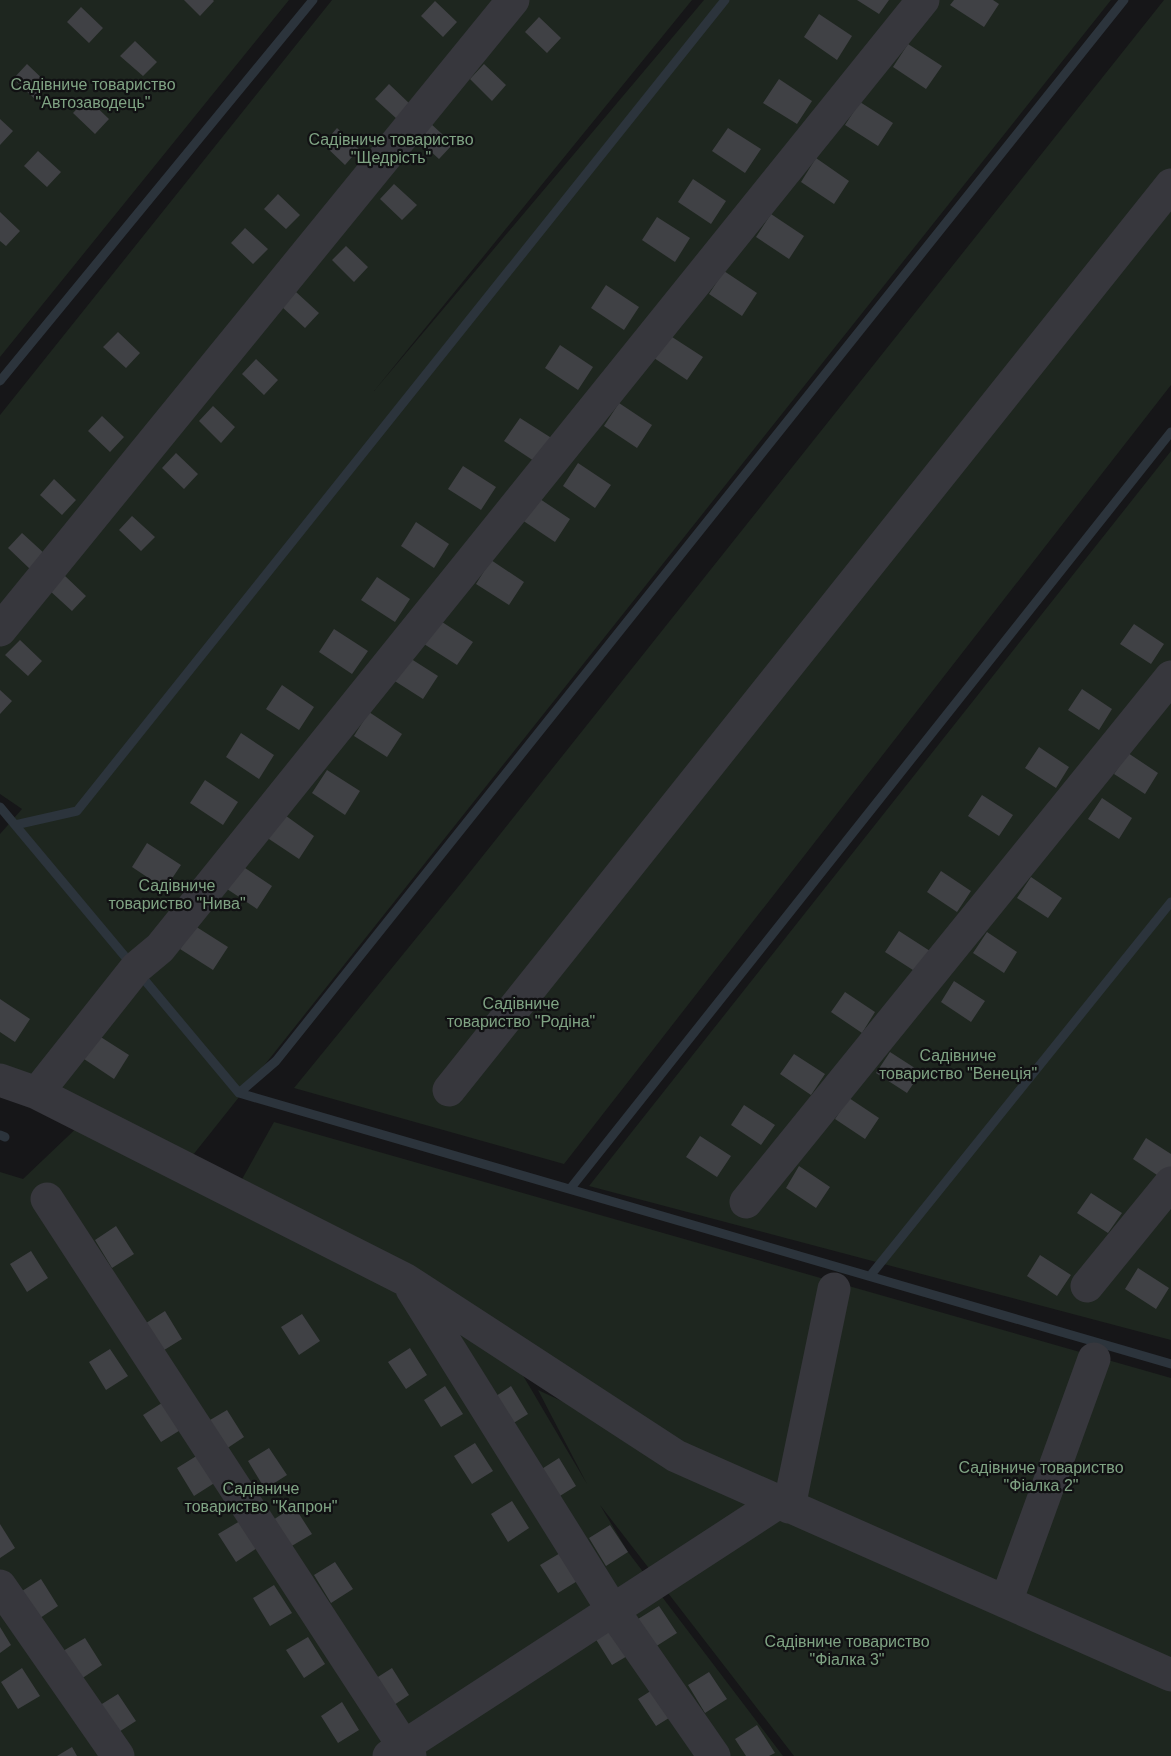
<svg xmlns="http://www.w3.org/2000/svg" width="1171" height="1756" font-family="Helvetica,sans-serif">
<rect width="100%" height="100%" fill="#161618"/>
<path fill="#1e261f" d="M0,0h289l-289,357z
M332,0h360l-318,391 330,-391h407l-922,1160 -189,-86v-240l22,-25 -22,-15v-379z
M1164,0h7v385l-607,779 -270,-76 168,-206z
M1171,451v889l-582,-154z
M86,1119l320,161 112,87 69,117 -49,-94 633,295v71h-377l-194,-251 28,47 155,204h-783v-584l23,7z
M274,1122l897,256v298l-544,-252 -386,-243z"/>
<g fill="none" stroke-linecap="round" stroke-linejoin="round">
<path stroke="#2c343c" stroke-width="9" d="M0,381l313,-381
M0,807l239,286 932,271
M15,825l62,-14 648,-811
M239,1093l37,-32 848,-1061
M0,1135l5,2
M570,1189l601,-757
M870,1276l301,-374"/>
</g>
<path fill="#404145" d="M184,0h29l1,1 -14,15z
M857,0h32l-10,14z
M954,0h39l6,4 -15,23 -34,-22z
M435,1l22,21 -14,15 -22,-21z
M81,7l22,21 -14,15 -22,-21z
M819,14l33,22 -15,24 -33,-23z
M539,17l22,21 -14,15 -22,-21z
M135,41l22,21 -14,14 -23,-20z
M908,44l34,22 -16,23 -33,-22z
M27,64l22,21 -14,14 -22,-20z
M484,64l22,21 -14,16 -22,-22z
M779,79l33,22 -15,23 -34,-21z
M389,84l22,21 -14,14 -22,-20z
M87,98l22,21 -14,15 -22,-21z
M860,102l33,21 -15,23 -33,-21z
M0,119l13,12 -13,14z
M430,123l23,21 -14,15 -23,-21z
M337,128l22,21 -14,16 -22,-21z
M728,128l33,21 -16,24 -33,-22z
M38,151l23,21 -14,15 -23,-21z
M816,158l33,23 -15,23 -33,-22z
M693,179l33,22 -15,23 -33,-22z
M394,184l23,21 -15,15 -22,-21z
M278,194l22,21 -14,14 -22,-20z
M0,212l20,19 -14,15 -6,-5z
M771,214l33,22 -15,23 -33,-22z
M657,217l33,21 -15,24 -33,-22z
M245,228l23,21 -15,15 -22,-21z
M346,246l22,21 -14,15 -22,-22z
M724,271l33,22 -15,23 -33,-22z
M606,285l33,22 -15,23 -33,-22z
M296,292l23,21 -14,15 -23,-21z
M118,332l22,21 -14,15 -23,-21z
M669,335l34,22 -16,23 -33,-22z
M560,345l33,22 -15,23 -33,-22z
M256,359l22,21 -14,15 -22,-21z
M619,403l33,22 -15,23 -33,-22z
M213,406l22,21 -14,16 -22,-22z
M102,416l22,21 -14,15 -22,-21z
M520,418l33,21 -16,24 -33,-22z
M176,453l22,21 -14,15 -22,-21z
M578,463l33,22 -16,23 -32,-22z
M463,466l33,21 -15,23 -33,-21z
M54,479l22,21 -14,15 -22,-20z
M537,497l33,22 -15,23 -33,-22z
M132,516l23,21 -14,14 -22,-21z
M416,522l33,22 -15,24 -33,-22z
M22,533l23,21 -15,15 -22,-21z
M491,560l33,22 -15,23 -33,-21z
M64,575l22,21 -14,15 -23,-21z
M377,577l33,22 -15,23 -34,-22z
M439,620l34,22 -16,23 -33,-21z
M1134,624l30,20 -13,20 -31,-20z
M334,629l34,22 -16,23 -33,-22z
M20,640l22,21 -14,15 -23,-21z
M405,655l33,21 -15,23 -33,-21z
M282,685l32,22 -15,23 -33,-21z
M1082,689l30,20 -13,21 -31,-20z
M0,690l12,11 -12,13z
M369,712l33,22 -15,23 -33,-21z
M241,733l33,22 -15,24 -33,-22z
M1039,747l30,20 -13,21 -31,-20z
M1128,753l30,20 -13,21 -31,-20z
M327,770l33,21 -15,24 -33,-22z
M205,780l33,22 -15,23 -33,-22z
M982,795l31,20 -14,21 -31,-20z
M1102,798l30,20 -13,21 -31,-20z
M282,813l32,23 -15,23 -33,-22z
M147,843l34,22 -16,24 -33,-22z
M239,864l33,22 -15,23 -33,-22z
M941,871l30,20 -14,21 -30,-20z
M1031,877l31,21 -14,20 -31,-20z
M195,926l33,21 -15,23 -33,-21z
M899,931l31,20 -14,21 -31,-20z
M987,932l30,20 -13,21 -31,-20z
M954,981l31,20 -14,21 -30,-20z
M845,992l30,20 -13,21 -31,-21z
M0,999l30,20 -15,23 -15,-10z
M96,1034l33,21 -15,24 -33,-22z
M890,1052l31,20 -14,21 -31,-20z
M794,1054l31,20 -14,21 -31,-21z
M849,1098l30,20 -14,21 -30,-20z
M744,1105l31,20 -14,20 -30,-20z
M700,1136l31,20 -14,21 -31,-20z
M1146,1138l25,16v13l-8,12 -30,-20z
M799,1166l31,21 -14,21 -30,-20z
M1091,1193l31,20 -14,20 -31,-20z
M116,1226l18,28 -22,14 -17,-28z
M31,1251l17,27 -21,14 -17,-28z
M1040,1255l31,20 -14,21 -30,-20z
M1138,1268l31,20 -13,21 -31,-20z
M165,1311l17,28 -21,13 -18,-27z
M302,1314l18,27 -21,14 -18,-28z
M410,1348l17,27 -21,14 -18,-27z
M110,1349l18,27 -22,14 -17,-28z
M445,1386l18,28 -22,13 -17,-27z
M511,1386l17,28 -21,13 -17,-27z
M165,1401l17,28 -21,13 -18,-27z
M227,1410l17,27 -21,14 -18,-28z
M475,1443l18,28 -21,13 -18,-28z
M269,1448l18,27 -22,14 -17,-28z
M198,1455l18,27 -22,14 -17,-28z
M559,1458l17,28 -21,13 -18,-27z
M512,1501l17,27 -21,14 -17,-28z
M294,1506l18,28 -22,13 -17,-27z
M240,1521l17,27 -21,14 -18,-28z
M0,1524l15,24 -15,10z
M610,1525l18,27 -22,14 -17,-28z
M562,1552l17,28 -21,13 -18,-28z
M335,1562l18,27 -22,14 -17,-28z
M41,1579l17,27 -21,14 -18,-27z
M274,1585l18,28 -22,13 -17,-28z
M659,1606l18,27 -22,14 -17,-28z
M616,1624l18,28 -22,13 -17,-27z
M0,1627l11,18 -11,8z
M308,1637l17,27 -21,14 -18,-28z
M85,1638l17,27 -21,14 -18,-28z
M22,1668l18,28 -22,13 -17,-27z
M392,1668l17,27 -21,14 -18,-27z
M709,1672l18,27 -22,14 -17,-28z
M660,1685l17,28 -21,13 -18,-27z
M118,1694l18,27 -22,14 -17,-28z
M342,1702l17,28 -21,13 -17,-27z
M757,1725l18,28 -6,3h-23l-11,-17z
M72,1747l5,9h-20z"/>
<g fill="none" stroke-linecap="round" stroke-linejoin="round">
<path stroke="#37373d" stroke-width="33" d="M0,630l513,-630
M0,1080l37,13 369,187 270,176 495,219
M449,1090l722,-905
M37,1093l99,-125 24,-20 763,-948
M47,1199l363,557
M746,1202l425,-525
M1087,1286l84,-103
M412,1289l200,320 102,147
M789,1507l45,-218
M0,1586l118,170
M1006,1602l88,-243
M389,1756l390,-254"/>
</g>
<g text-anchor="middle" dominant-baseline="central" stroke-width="4.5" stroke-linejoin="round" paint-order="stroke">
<g font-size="16" fill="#7fa383" stroke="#111113">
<text x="93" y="84">Садівниче товариство<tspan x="93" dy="18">"Автозаводець"</tspan></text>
<text x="391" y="139">Садівниче товариство<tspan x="391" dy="18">"Щедрість"</tspan></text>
<text x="177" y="885">Садівниче<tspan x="177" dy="18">товариство "Нива"</tspan></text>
<text x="521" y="1003">Садівниче<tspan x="521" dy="18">товариство "Родіна"</tspan></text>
<text x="958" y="1055">Садівниче<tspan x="958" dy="18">товариство "Венеція"</tspan></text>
<text x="1041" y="1467">Садівниче товариство<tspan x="1041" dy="18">"Фіалка 2"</tspan></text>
<text x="261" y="1488">Садівниче<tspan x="261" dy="18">товариство "Капрон"</tspan></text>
<text x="847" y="1641">Садівниче товариство<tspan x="847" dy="18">"Фіалка 3"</tspan></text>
</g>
</g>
</svg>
